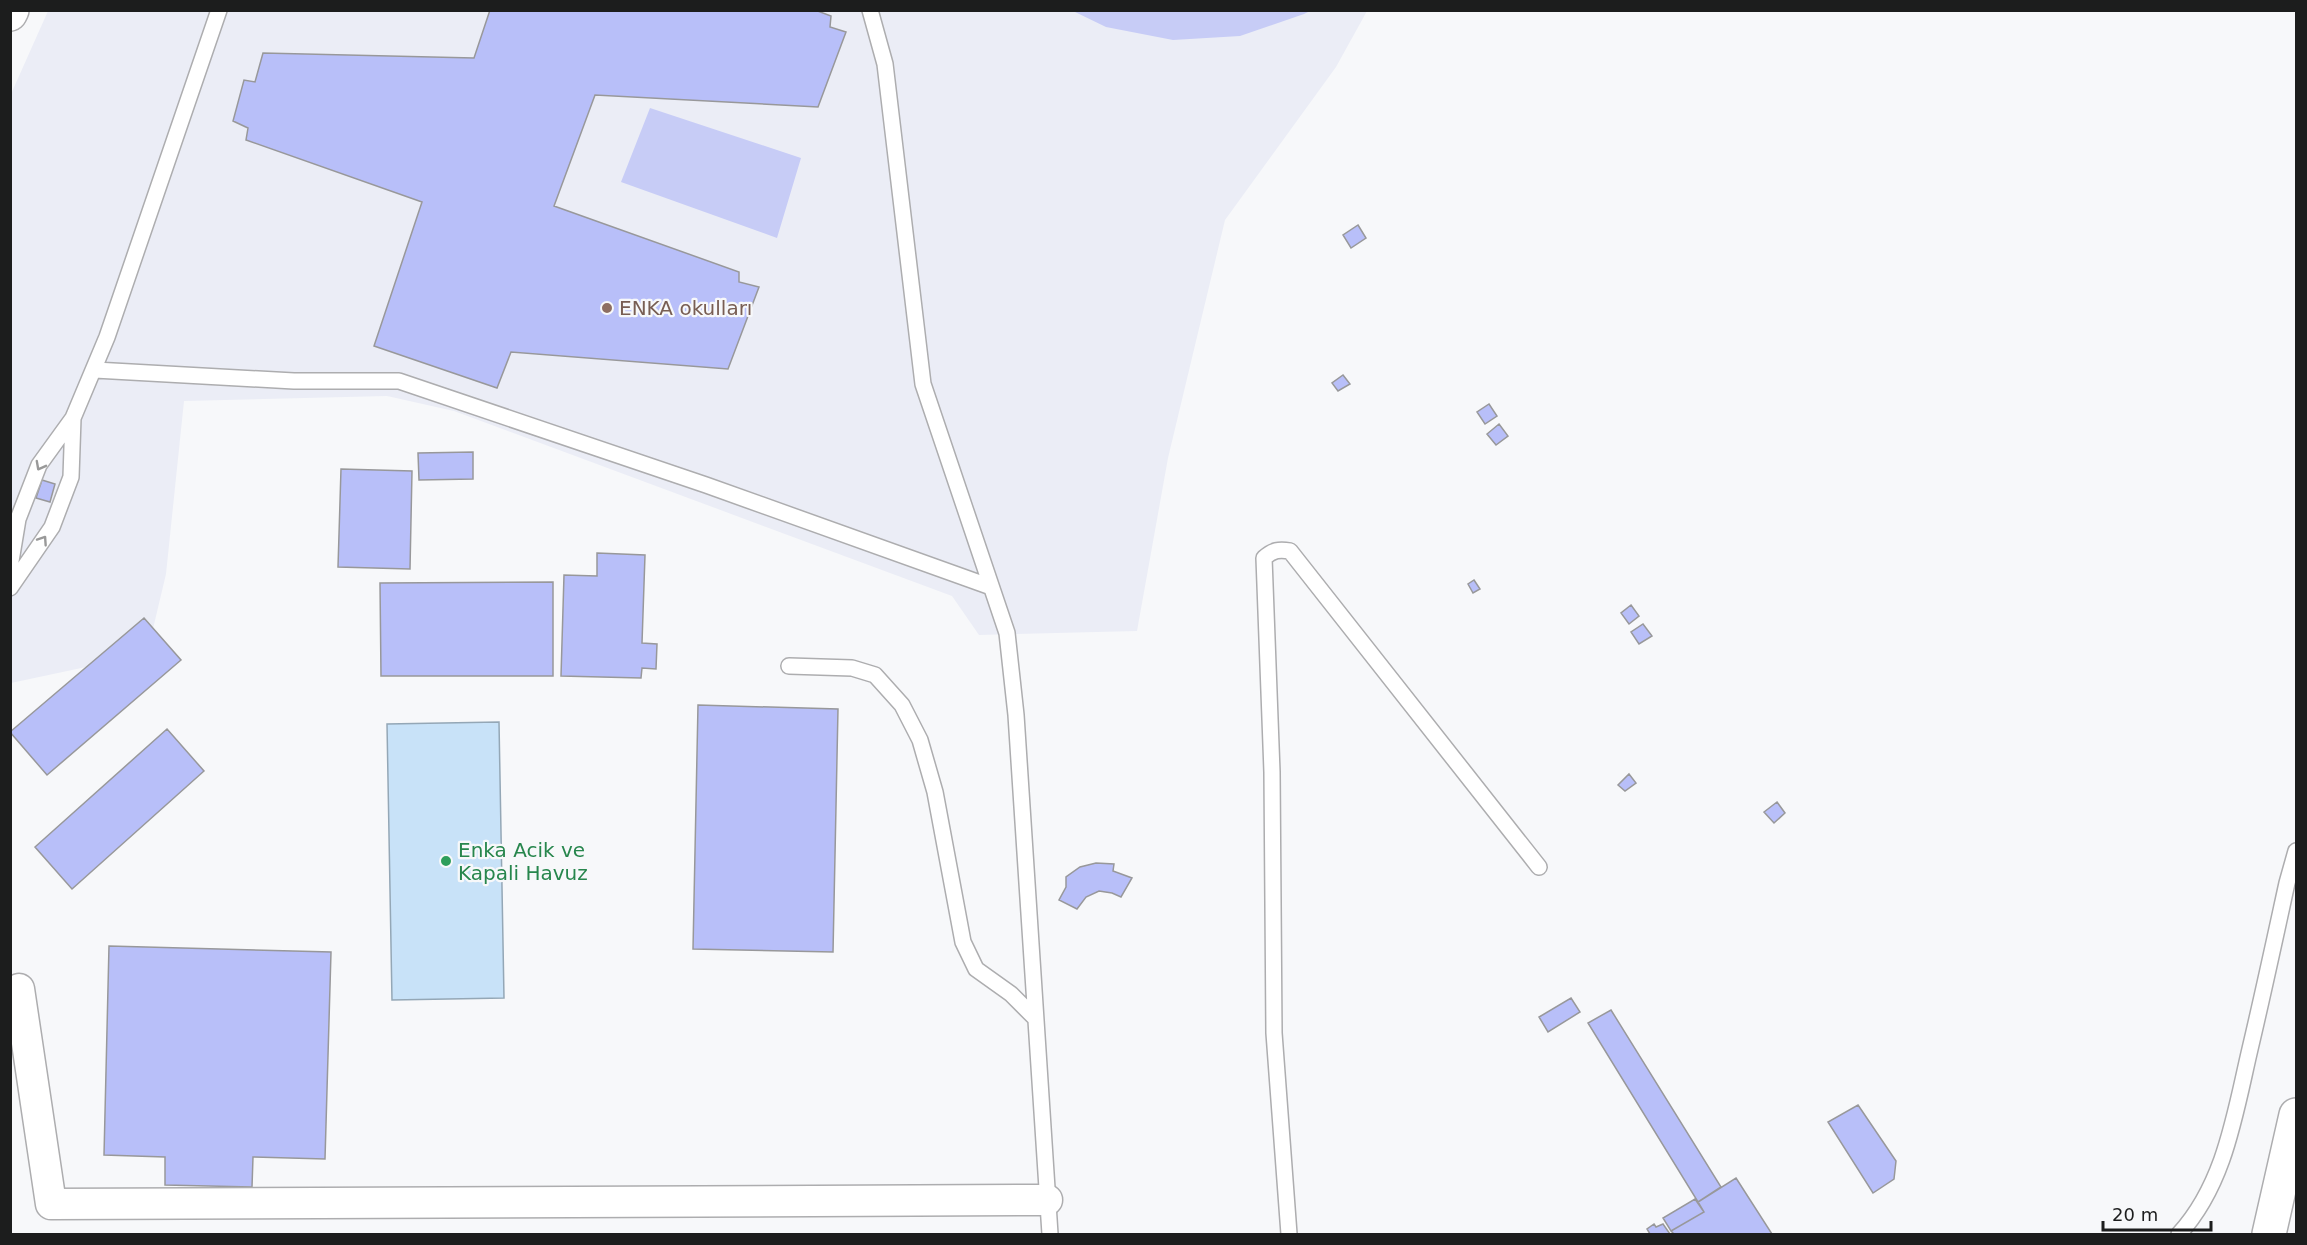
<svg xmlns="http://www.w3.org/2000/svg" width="2307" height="1245" font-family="'DejaVu Sans',sans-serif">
<rect width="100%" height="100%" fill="#f7f8fa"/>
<path fill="#ebedf6" d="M48,11h1319l-31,56 -111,153 -57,238 -31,173 -158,4 -27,-39 -498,-185 -67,-15 -203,5 -18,173 -19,80 -136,29v-589z"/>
<path fill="#c7ccf6" d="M1073,11h237l-6,3 -64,22 -67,4 -67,-13z
M650,108l151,50 -24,80 -156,-56z"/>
<path fill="#c8e2f8" stroke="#94a7b6" stroke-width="1.5" d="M499,722l5,276 -112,2 -5,-276z"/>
<path fill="#b8bff9" stroke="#98989a" stroke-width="1.5" d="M490,10h325l16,6 -1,11 16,5 -28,75 -223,-12 -41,111 185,66v10l20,5 -31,82 -217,-17 -14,36 -123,-42 48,-144 -176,-62 2,-12 -15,-7 11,-41 11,2 8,-29 211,5z
M1358,225l8,13 -15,10 -8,-13z
M1343,375l7,9 -12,7 -6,-8z
M1489,404l8,12 -12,8 -8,-12z
M1499,424l9,12 -12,9 -9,-11z
M473,452v27l-54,1 -1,-27z
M341,469l71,2 -2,98 -72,-2z
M42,480l13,4 -5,18 -14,-4z
M597,553l48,2 -3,88 15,1 -1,25 -14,-1 -1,10 -80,-2 3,-101 33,1z
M1474,580l6,9 -7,4 -5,-9z
M553,582v94h-172l-1,-93z
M1631,605l8,11 -10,8 -8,-11z
M144,618l37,42 -134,115 -37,-43z
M1643,624l9,12 -13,8 -8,-12z
M698,705l140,4 -5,243 -140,-3z
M167,729l37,42 -132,118 -37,-42z
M1629,774l7,9 -11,8 -7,-6z
M1777,802l8,11 -11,10 -10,-11z
M1096,863l18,1 -1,7 19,7 -11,19 -9,-4 -13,-2 -13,6 -9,12 -18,-9 7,-13v-10l14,-10z
M109,946l222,6 -6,207 -72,-2 -1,30 -87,-2v-28l-61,-2z
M1571,998l9,14 -32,20 -9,-15z
M1611,1010l110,177 -23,15 -110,-179z
M1858,1105l38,56 -2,18 -21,14 -45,-71z
M1736,1178l36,56h-98l-3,-3 33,-19 -6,-10z
M1695,1199l9,13 -33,19 -8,-13z
M1654,1224l2,3 7,-3 7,10h-20l-3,-5z"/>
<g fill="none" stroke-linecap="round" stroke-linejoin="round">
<defs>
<path id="lane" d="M870,10l15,54 38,320 84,249 9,82 34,519
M95,370l199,11h105l307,104 285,102
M10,567l8,-48 21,-54 34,-47 34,-81 112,-327
M10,588l42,-61 19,-50 2,-59
M789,666l63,2 23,7 27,30 18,35 15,52 28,150 13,27 35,25 24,24
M1289,1234l-15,-201 -2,-261 -8,-214c9,-8 15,-9 26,-7l249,316
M2179,1234c46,-50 56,-121 71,-185 13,-55 25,-111 37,-166l9,-32"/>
<path id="street" d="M19,989l32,215 996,-4"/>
<path id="secondary" d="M2269,1234l27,-119"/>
<path id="primary" d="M10,14l2,-4"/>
</defs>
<use href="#lane" stroke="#adadaf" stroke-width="18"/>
<use href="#street" stroke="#adadaf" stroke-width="33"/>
<use href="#secondary" stroke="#adadaf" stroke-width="36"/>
<use href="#primary" stroke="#adadaf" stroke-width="36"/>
<use href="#lane" stroke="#fff" stroke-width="15"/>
<use href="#street" stroke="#fff" stroke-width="30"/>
<use href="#secondary" stroke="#fff" stroke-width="33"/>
<use href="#primary" stroke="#fff" stroke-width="33"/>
</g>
<defs><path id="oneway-chevron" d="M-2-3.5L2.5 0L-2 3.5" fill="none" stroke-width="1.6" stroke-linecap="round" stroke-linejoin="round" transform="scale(1.5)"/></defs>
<g stroke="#999">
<use href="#oneway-chevron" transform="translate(40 466) rotate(118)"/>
<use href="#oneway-chevron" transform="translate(43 540) rotate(-56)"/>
</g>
<circle fill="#8d6e63" stroke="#f7f8fa" stroke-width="2" cx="607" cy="308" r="6"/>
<circle fill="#2e9e5b" stroke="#f7f8fa" stroke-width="2" cx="446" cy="861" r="6"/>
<g text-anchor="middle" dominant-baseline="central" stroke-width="4.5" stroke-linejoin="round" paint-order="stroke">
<g font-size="20" fill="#785e54" stroke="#f7f8fa" text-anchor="start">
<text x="619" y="308">ENKA okulları</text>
</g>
<g font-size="20" fill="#27864d" stroke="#f7f8fa" text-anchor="start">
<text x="458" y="850">Enka Acik ve<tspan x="458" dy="23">Kapali Havuz</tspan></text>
</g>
</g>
<rect width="2307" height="1245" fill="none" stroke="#1c1d1d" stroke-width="24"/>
<path d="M2103 1221v9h108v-9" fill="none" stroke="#1c1d1d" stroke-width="3"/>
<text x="2112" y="1221" font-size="18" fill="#1c1d1d" stroke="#f7f8fa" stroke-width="4.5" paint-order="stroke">20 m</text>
</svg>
